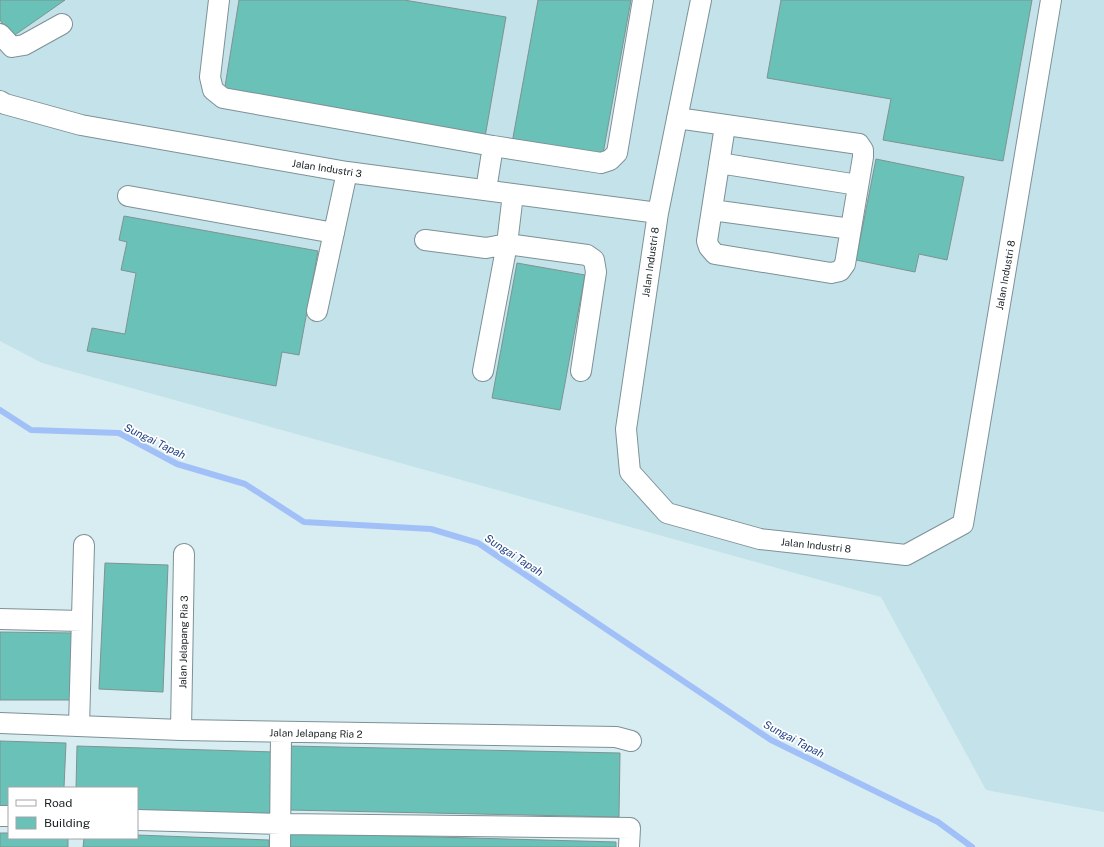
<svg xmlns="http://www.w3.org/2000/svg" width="1104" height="847" font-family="'Public Sans',sans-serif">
<rect width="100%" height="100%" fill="#d7edf2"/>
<path fill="#c3e2e9" d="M0,0h1104v812l-118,-22 -105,-193 -839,-234 -42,-22z"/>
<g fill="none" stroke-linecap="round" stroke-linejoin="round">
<path stroke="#a2c0f8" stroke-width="6" d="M0,410l31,20 88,3 58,31 68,20 59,38 127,7 47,14 293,197 167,82 34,25"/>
</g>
<path fill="#69c1b8" stroke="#7e9491" d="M0,0h65l-53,37 -12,-17z
M239,0h165l102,17 -21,120 -261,-44z
M538,0h93l-29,159 -90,-16z
M781,0h251l-29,161 -120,-21 8,-41 -124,-21z
M876,159l88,18 -17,83 -28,-6 -4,18 -59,-12z
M124,216l194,35 -19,104 -17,-3 -6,34 -189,-35 5,-23 33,6 11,-61 -15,-3 6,-28 -8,-2z
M517,263l68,12 -25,135 -68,-12z
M105,563l63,2 -5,127 -64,-3z
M0,632l75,1v67h-75z
M0,741l66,2 -2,45h-55v21h-9z
M77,746l198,6 -2,66 -136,-4v-26h-61z
M290,746l330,7 -1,64 -331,-7z
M0,833h9v5h59v9h-68z
M289,833l327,9v5h-327z
M137,835l132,5v7h-186l1,-9h53z"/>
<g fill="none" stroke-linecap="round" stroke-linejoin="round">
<defs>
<path id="minor" d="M219,0l-9,77 3,13 10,8 270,48
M701,0l-43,213 -32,216 4,43 37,41 93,26 146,16 57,-31 88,-524
M0,34l12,13 12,-2 38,-21
M0,101l5,3 76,21 266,47 311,41
M677,118l182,26 4,6v7l-18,107 -5,7 -9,2 -116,-19 -6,-7 -2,-6 18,-115
M719,163l139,22
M486,190l7,-44 108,17 9,-3 7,-7 26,-153
M128,196l206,37
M712,210l139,19
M425,240l61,8 21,-4 80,11 7,5 2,12 -15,99
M317,311l30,-139
M483,371l24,-127 6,-50
M0,619l82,2
M0,723l181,7 435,7 15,4
M79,726l5,-181
M181,730l3,-176
M0,816h9
M137,820l144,4 349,4 -1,19
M280,847l1,-115"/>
</defs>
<use href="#minor" stroke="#7d9196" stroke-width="22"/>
<use href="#minor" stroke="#fff" stroke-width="20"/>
</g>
<g text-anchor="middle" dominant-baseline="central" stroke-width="3.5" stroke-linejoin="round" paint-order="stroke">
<g font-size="10" fill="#192123" stroke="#fff">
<text transform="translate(327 168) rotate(9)">Jalan Industri 3</text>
<text transform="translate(650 262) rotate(-82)">Jalan Industri 8</text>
<text transform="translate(1005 275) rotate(-80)">Jalan Industri 8</text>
<text transform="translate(816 545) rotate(6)">Jalan Industri 8</text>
<text transform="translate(183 642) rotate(-89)">Jalan Jelapang Ria 3</text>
<text transform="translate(316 733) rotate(1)">Jalan Jelapang Ria 2</text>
</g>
<g font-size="11" font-style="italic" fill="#244385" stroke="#fff">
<text transform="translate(155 441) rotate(26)">Sungai Tapah</text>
<text transform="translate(514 555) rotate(33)">Sungai Tapah</text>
<text transform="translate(794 739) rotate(28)">Sungai Tapah</text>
</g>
</g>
<rect x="8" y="787" width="130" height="52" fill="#ffffff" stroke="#a3a6a7"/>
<rect x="16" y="800" width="20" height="6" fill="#ffffff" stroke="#a3a6a7"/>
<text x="44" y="807" font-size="12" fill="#192123">Road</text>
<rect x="16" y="817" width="20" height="12" fill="#69c1b8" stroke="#a3a6a7"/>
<text x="44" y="827" font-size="12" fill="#192123">Building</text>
</svg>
